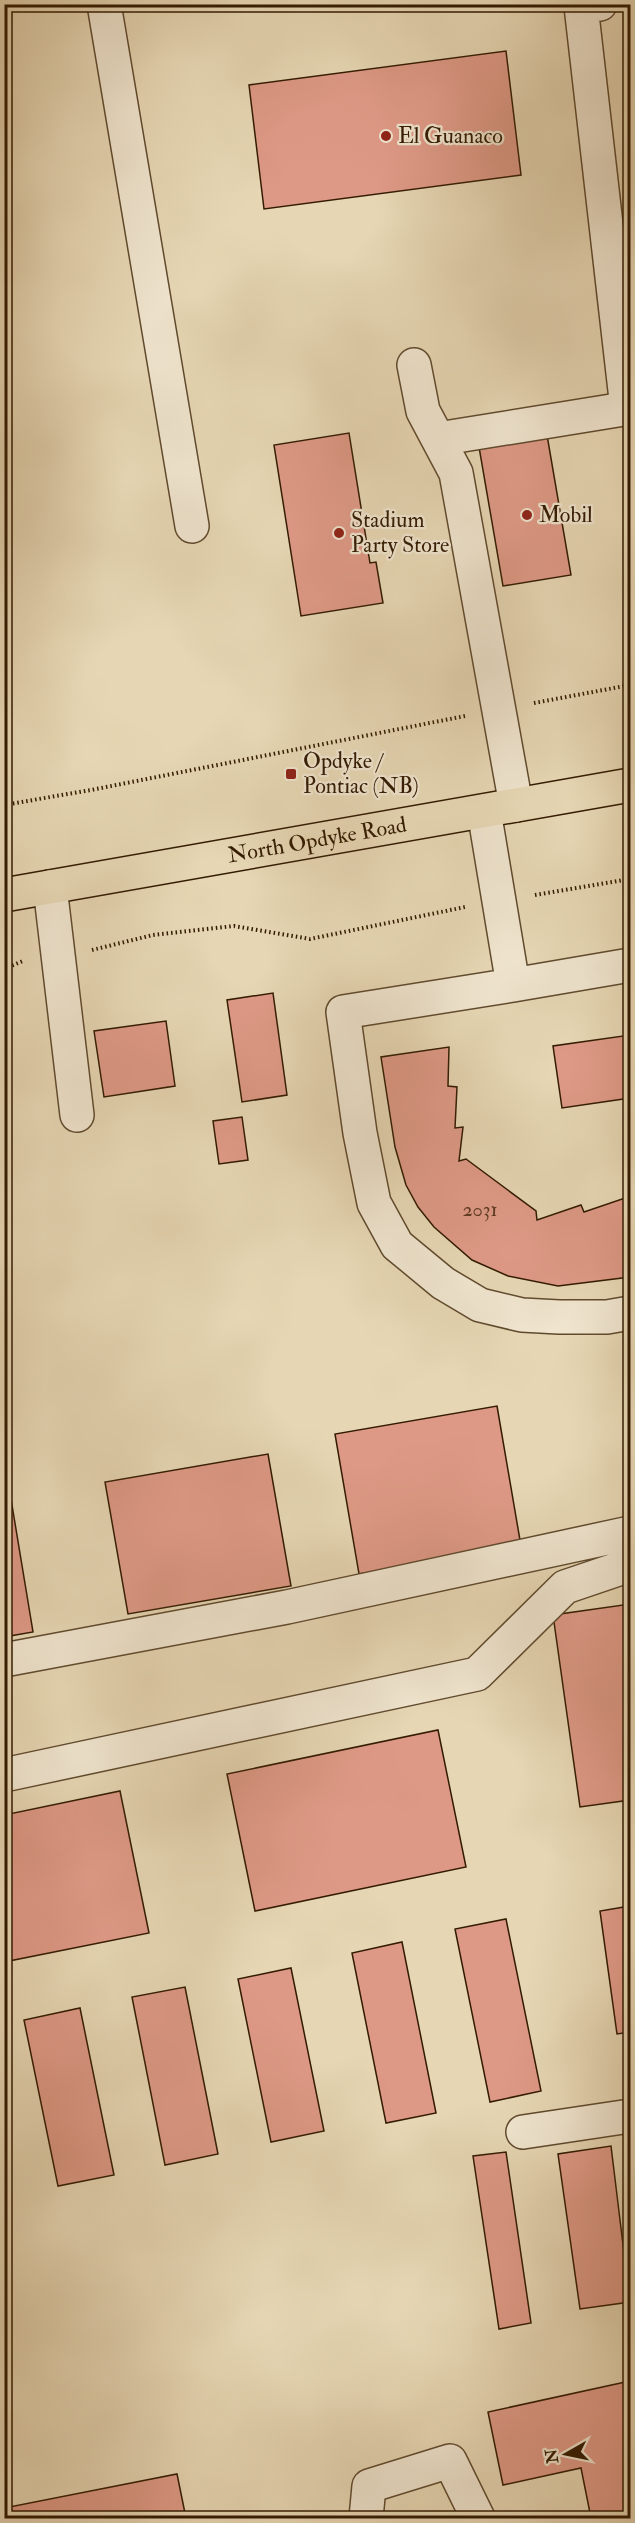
<svg xmlns="http://www.w3.org/2000/svg" width="635" height="2523" font-family="'IM FELL Double Pica',serif">
<rect width="100%" height="100%" fill="#e6d6b3"/>
<filter id="stains"><feTurbulence type="fractalNoise" baseFrequency=".00333" numOctaves="4"/><feColorMatrix values="0 0 0 0 .2 0 0 0 0 .09 0 0 0 0 .02 0 0 0 .5 -.17"/></filter>
<radialGradient id="worn" r=".72"><stop offset=".6" stop-color="#630" stop-opacity="0"/><stop offset="1" stop-color="#630" stop-opacity=".3"/></radialGradient>
<path fill="#de9986" stroke="#331b02" stroke-width="1.5" d="M506,51l15,124 -257,34 -15,-124z
M349,433l21,130 6,-1 7,41 -82,13 -27,-171z
M547,435l24,140 -68,11 -24,-139z
M273,993l14,102 -45,7 -15,-102z
M166,1021l9,65 -71,11 -10,-66z
M630,1035v63l-68,10 -9,-62z
M449,1047l-1,39 9,1 -2,41 8,-1 -4,34 7,-2 70,52 1,9 44,-15 3,7 41,-14v8l5,-2v73l-72,9 -50,-10 -36,-16 -38,-33 -16,-20 -12,-22 -11,-38 -14,-90z
M242,1117l6,43 -29,4 -6,-43z
M497,1406l24,140 -162,28 -24,-140z
M268,1454l23,132 -163,28 -23,-132z
M10,1493l23,139 -29,5v-143z
M630,1604v196l-50,7 -27,-192z
M438,1730l28,137 -211,44 -28,-137z
M120,1791l29,142 -145,29v-147z
M630,1906v126l-13,2 -17,-123z
M506,1919l35,172 -51,11 -35,-173z
M402,1942l34,171 -50,10 -34,-170z
M291,1968l33,163 -53,11 -33,-163z
M185,1987l33,167 -53,11 -33,-168z
M80,2008l34,167 -56,11 -34,-166z
M611,2146l19,156 -50,7 -22,-155z
M506,2152l25,171 -32,6 -26,-173z
M4,2175l5,24 -5,1z
M630,2381v137h-39l-10,-50 -78,17 -15,-73z
M177,2474l9,44h-182v-10z"/>
<g fill="none" stroke-linecap="round" stroke-linejoin="round">
<defs>
<path id="minor" d="M104,4l88,522
M600,4l-19,2 46,402
M414,365l9,46 33,62 60,332
M438,439l192,-31
M484,811l29,174 117,-20
M50,887l27,228
M513,985l-170,27 17,121 14,70 23,42 46,38 37,22 42,10 37,2h48l23,-4
M4,1660l283,-53 343,-74
M4,1775l473,-101 88,-87 65,-22
M523,2132l107,-16
M366,2518l3,-32 81,-25 28,57"/>
<g id="major">
<path id="s1" d="M4,895l626,-110"/>
</g>
</defs>
<use href="#minor" stroke="#604a2e" stroke-width="36"/>
<use href="#major" stroke="#331b02" stroke-width="36"/>
<path stroke="#331b02" stroke-width="4" stroke-dasharray="1.5 3" stroke-linecap="butt" d="M534,703l96,-18
M4,805l87,-15 374,-74
M535,895l95,-16
M92,950l61,-15 81,-9 76,13 155,-32
M4,969l19,-8"/>
<use href="#minor" stroke="#efe4ce" stroke-width="33"/>
<use href="#major" stroke="#e6d6b3" stroke-width="33"/>
</g>
<g fill="#8f2418" stroke="#efe4ce" stroke-width="2">
<circle cx="386" cy="136" r="6"/>
<circle cx="527" cy="515" r="6"/>
<circle cx="339" cy="533" r="6"/>
<rect x="285" y="768" width="12" height="12" rx="3"/>
</g>
<g text-anchor="middle" dominant-baseline="central" stroke-width="4.5" stroke-linejoin="round" paint-order="stroke">
<g font-size="20" fill="#5e3a23">
<text x="480" y="1209">2031</text>
</g>
<g font-size="22" fill="#331b02" stroke="#efe4ce" text-anchor="start">
<text x="398" y="136">El Guanaco</text>
<text x="539" y="515">Mobil</text>
<text x="351" y="520">Stadium<tspan x="351" dy="25">Party Store</tspan></text>
<text x="303" y="761">Opdyke /<tspan x="303" dy="25">Pontiac (NB)</tspan></text>
</g>
<g font-size="22" fill="#331b02" stroke="#efe4ce">
<text stroke="none"><textPath href="#s1" startOffset="318">North Opdyke Road</textPath></text>
</g>
</g>
<rect width="635" height="2523" fill="none" stroke="#e6d6b3" stroke-width="24"/>
<rect x="6" y="6" width="623" height="2511" fill="none" stroke="#331b02" stroke-width="3"/>
<rect x="12" y="12" width="611" height="2499" fill="none" stroke="#331b02" stroke-width="1.5"/>
<g transform="translate(566 2454) rotate(261)" stroke="#efe4ce" stroke-width="4.5" paint-order="stroke">
<path d="M0-4.5L10 22L0 15L-10 22Z" fill="#331b02"/>
<text y="-9" font-size="16" font-weight="bold" text-anchor="middle" fill="#331b02">N</text>
</g>
<rect width="100%" height="100%" filter="url(#stains)"/>
<rect width="100%" height="100%" fill="url(#worn)"/>
</svg>
